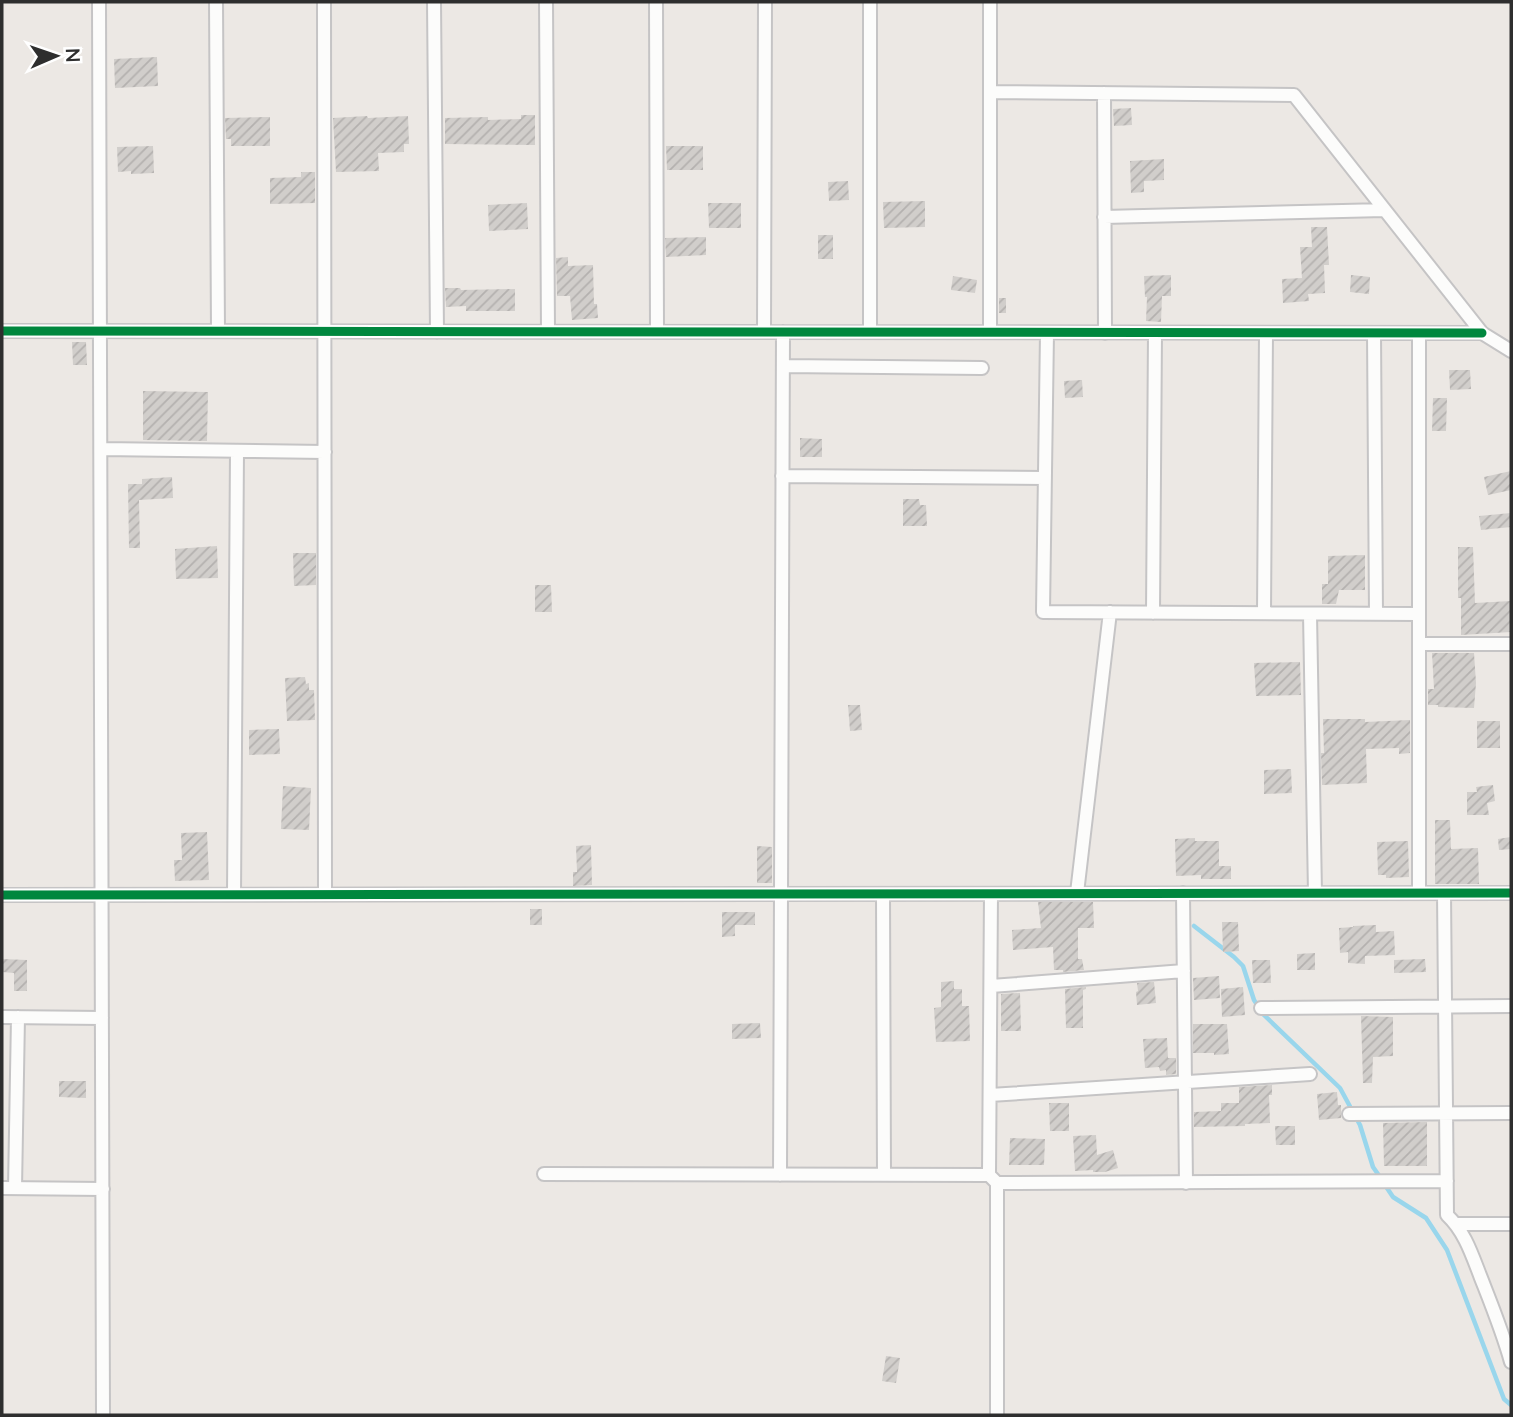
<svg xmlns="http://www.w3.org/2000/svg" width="1513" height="1417" font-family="Lato,sans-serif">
<defs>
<pattern id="building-hatch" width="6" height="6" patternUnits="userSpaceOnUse" patternTransform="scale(1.75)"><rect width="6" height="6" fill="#d1cecb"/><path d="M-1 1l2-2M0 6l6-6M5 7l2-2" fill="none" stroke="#b4b1af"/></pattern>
</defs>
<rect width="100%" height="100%" fill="#ece8e4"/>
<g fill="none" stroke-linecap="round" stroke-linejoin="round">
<path stroke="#99d6ec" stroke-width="4.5" d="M1194,926l40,31 9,9 11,34 10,15 76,73 20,37 13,42 7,10
M1385,1185l8,12 33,21 21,32 57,149 7,6"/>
</g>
<path fill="url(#building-hatch)" d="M157,57l1,29 -43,2 -1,-29z
M1131,108l1,17 -18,1 -1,-17z
M521,115h14v30l-90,-1v-26l43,-1v3l33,-1z
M367,116l1,2 40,-2 1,28h-5v8l-26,1 1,18 -43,1 -3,-54z
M270,117v29h-39v-7h-5l-1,-21z
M153,146l1,27 -23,1v-3l-13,1 -1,-25z
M666,146h37v24h-36z
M1164,159v21l-20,1v11l-13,1 -1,-32z
M301,172h14v31l-45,1v-26l31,-1z
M848,181l1,19 -20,1 -1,-19z
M925,201v26l-41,1 -1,-26z
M527,203l1,26 -39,2 -1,-26z
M708,203h33v25h-32z
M1311,227h16l2,38h-5l1,28 -17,1 1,7 -26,2 -1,-24 20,-1 -2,-31h12z
M818,235h15v24h-15z
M706,237v18l-40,2 -1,-19z
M568,257v9l25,-1 1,39h3l1,14 -26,2 -2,-24h-13l-1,-38z
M1171,275v21h-9l-1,26 -15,-1 1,-24h-2l-1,-21z
M1351,275l19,2 -1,17 -19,-2z
M953,276l24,4 -2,13 -24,-3z
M445,288h15l1,2 54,-1v22h-49v-5l-20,1z
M999,298h7v15h-7z
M72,342h14l1,23h-14z
M1449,370h21l1,19 -21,1z
M1082,380l1,17 -18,1 -1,-17z
M143,391l65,1 -1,49 -64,-1z
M1433,398h14l-1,33h-14z
M800,438l22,1v18h-22z
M1511,471v19l-23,5 -4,-18z
M172,477l1,21 -34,2 1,48h-11l-1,-64h14v-5z
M903,499h16l1,6h6l1,21h-24z
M1511,513v14l-30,3 -2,-14z
M217,546l1,32 -42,1 -1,-30z
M1458,547h15l2,56 36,-2v31l-50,3v-37h-3z
M293,553h23v32l-22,1z
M1365,555v35h-26l-3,14h-14v-20h6v-28z
M535,585h16l1,27h-17z
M1432,653h42l2,30 -2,25 -36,-1v-2h-10v-16h6z
M1300,662l1,33 -45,1 -2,-33z
M305,677l1,7 3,-1v7h5l1,30 -28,1 -2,-43z
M848,705h12l2,25 -12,1z
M1323,719h42v3l45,-2v33l-11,1v-6l-33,1 1,34 -45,2 -1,-32h3z
M1477,721h23v27h-23z
M279,729l1,25 -31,1v-25z
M1291,769l1,24 -28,1v-24z
M1493,785l2,16 -8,2 2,12h-22v-23h10l-1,-5z
M283,786l28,2 -2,42 -28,-1z
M1435,820h15l1,29 27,-1 1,36h-44z
M207,832l2,48 -34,1 -1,-21h8l-1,-27z
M1511,837v12l-12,1 -1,-11z
M1195,838v3h24v25h12v13h-30v-4l-25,1 -1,-37z
M1408,841l1,36 -23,1v-3h-8l-1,-33z
M591,845l1,40 -19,1v-14h4l-1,-26z
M757,846l15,1v36h-15z
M1038,902h55l1,26h-16v31h4l2,11 -21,2v-2h-9l-1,-23 -40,3 -1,-20 29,-2z
M530,909h12v16h-12z
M722,912h33v13h-20v11l-13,1z
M1222,922h16l1,29 -16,1z
M1376,925v7l18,-1 1,24 -30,1v8l-17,-1v-11l-8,1 -1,-25 14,-1v-1z
M1315,953v17h-18v-16z
M2,959l25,1v31h-13v-18l-12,-1z
M1425,959l1,13 -32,1v-13z
M1252,960h18l1,23h-18z
M1219,976l1,22 -26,2 -1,-22z
M954,981v8h8v17h7l1,35 -34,1 -2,-34 7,-1v-25z
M1154,982l2,21 -19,2 -1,-13 2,-1 -1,-8z
M1086,987v2l-3,1v38h-17l-1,-39z
M1243,987l2,28 -23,2 -1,-28z
M1020,993l1,38h-20v-37z
M1361,1016l32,1v39l-20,1 -1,26h-9z
M760,1023l1,15 -29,1v-15z
M1193,1024h34l2,30 -15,1v-2h-21z
M1167,1038l1,20h8v16l-10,1v-5l-6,1 -1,-4 -14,1 -2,-29z
M59,1081h27v17l-27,-1z
M1272,1085v10h-3l1,28 -25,1v2l-51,1v-15l27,-1v-8h18v-16z
M1337,1092l1,13h3v13l-22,2 -2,-26z
M1049,1103h20v28h-19z
M1427,1122v44h-43l-1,-43z
M1275,1126h20v19h-19z
M1096,1135l1,20 16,-5 5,18 -13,4h-12v-2l-18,1 -2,-35z
M1010,1138l35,1 -1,26h-35z
M886,1356l14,2 -4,25 -14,-2z"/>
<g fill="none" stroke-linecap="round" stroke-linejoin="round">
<defs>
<path id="minor" d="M99,2l4,1413
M216,2l2,329
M324,2l1,892
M434,2l3,330
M546,2l2,330
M656,2l1,330
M990,2v330
M990,92l304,3 188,238 29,18
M1104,93l1,240
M1104,217l280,-7
M2,331l1480,2
M764,332l1,-330
M870,332v-330
M1047,333l-4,279 376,2
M1374,333l2,281
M783,366l199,2
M101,449l224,3
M782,476l263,2
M1153,613l2,-280
M1264,613l2,-280
M1310,614l5,279
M1419,644h92
M1077,893l33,-281
M1183,893l3,290
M1419,893v-560
M1444,893l3,322c18,17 25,40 34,63 11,28 22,55 30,84
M883,894l1,281
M991,894l-2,281 8,8v232
M2,895l1509,-2
M234,895l3,-444
M991,986l193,-15
M1261,1008l250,-2
M2,1017l100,1
M990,1095l320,-21
M1349,1114l162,-1
M544,1174l445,1
M780,1175l3,-843
M997,1183l450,-2
M2,1188l101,1
M15,1188l3,-171
M1457,1224h54"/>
</defs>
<use href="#minor" stroke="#c5c4c5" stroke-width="16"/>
<use href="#minor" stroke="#fcfcfb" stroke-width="12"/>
<defs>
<path id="cycleway" d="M2,331l1480,2
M2,895l1509,-2"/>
</defs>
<use href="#cycleway" stroke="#fff" stroke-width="13"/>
<use href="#cycleway" stroke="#00873e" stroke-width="9"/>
</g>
<rect width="1513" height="1417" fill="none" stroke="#2e2e2e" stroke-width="7"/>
<g transform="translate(56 56) rotate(88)" stroke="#ffffff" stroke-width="5" paint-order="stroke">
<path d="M0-5L12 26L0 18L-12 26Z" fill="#2e2e2e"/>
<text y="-10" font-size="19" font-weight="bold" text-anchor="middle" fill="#2e2e2e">N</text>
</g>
</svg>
